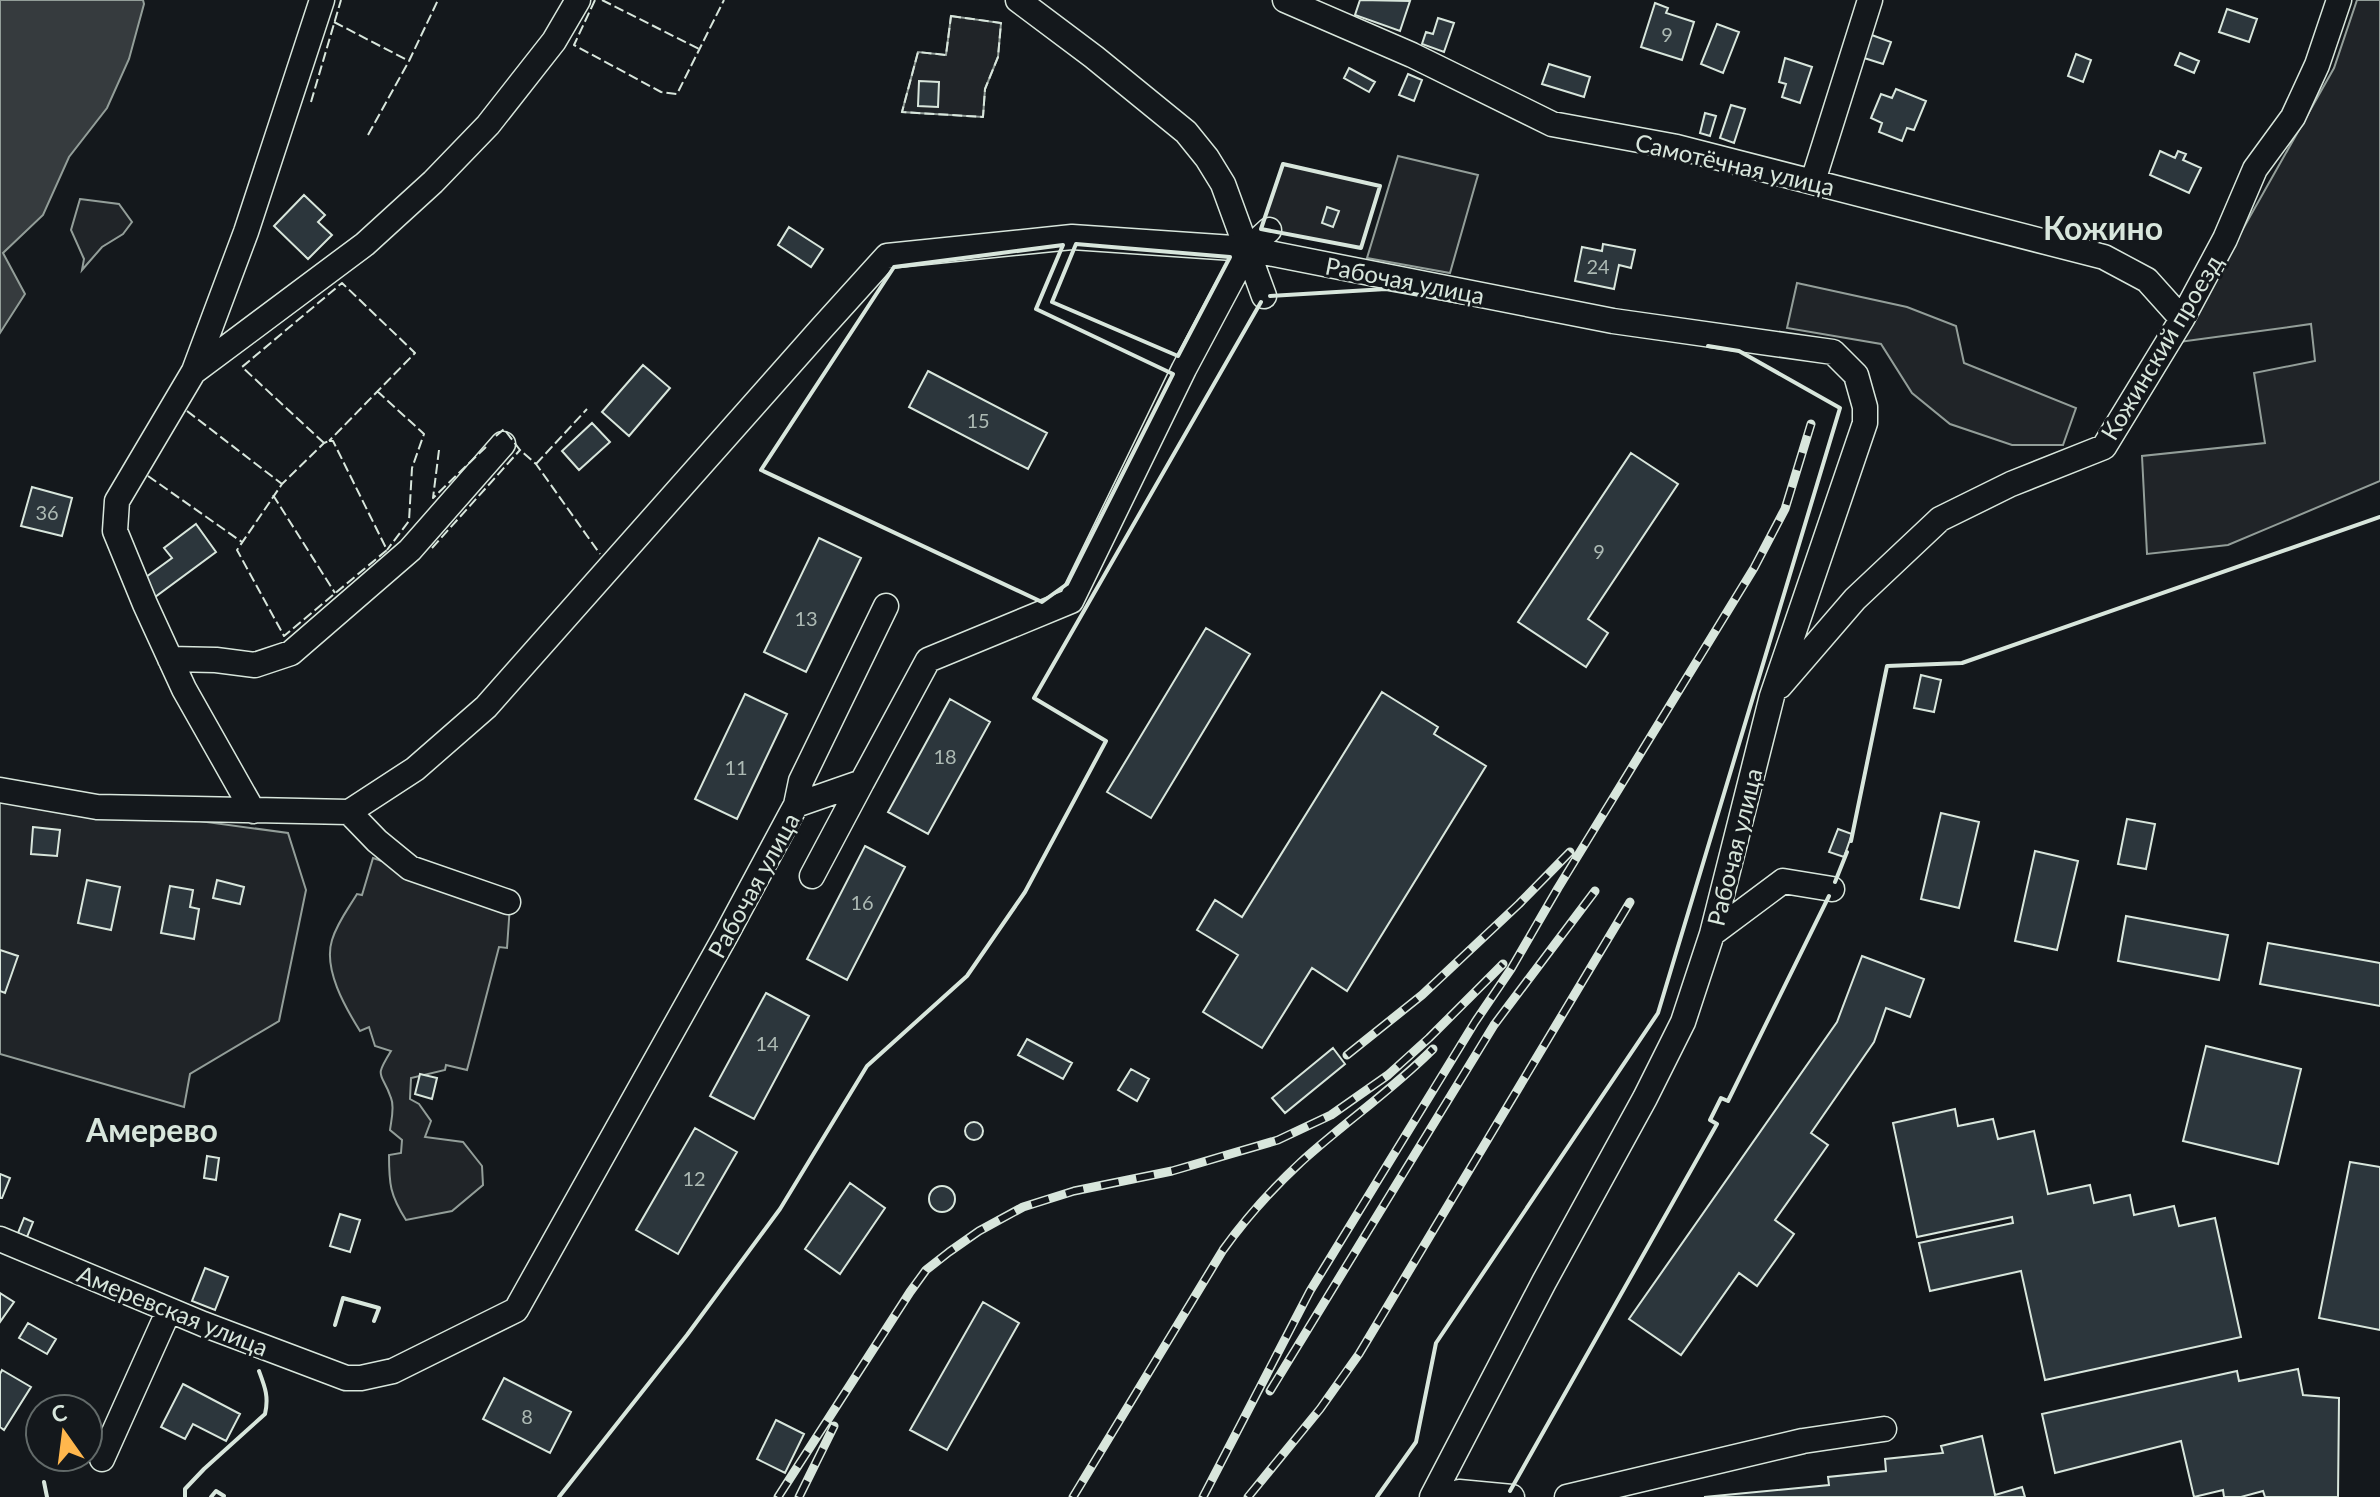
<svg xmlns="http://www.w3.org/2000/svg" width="2380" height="1497" font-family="Lato,sans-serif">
<rect width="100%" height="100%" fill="#14181c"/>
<path fill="#202428" stroke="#939e99" stroke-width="2" d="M2357,0h23v481l-152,64 -81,9 -5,-98 123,-13 -11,-70 61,-12 -4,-37 -132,18 155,-274z
M951,16l50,7 -3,34 -13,32 -2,28 -81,-5 16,-60 28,3z
M1398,156l80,19 -28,98 -83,-15z
M1283,164l97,22 -19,62 -100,-19z
M80,199l39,5 13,18 -9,12 -21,13 -20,23 2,-11 -13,-29z
M1797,283l110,24 49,19 8,37 112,45 -13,37h-51l-62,-21 -38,-31 -31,-49 -94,-16z
M0,790l97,17 191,26 18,57 -27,131 -89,53 -6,33 -184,-53z
M373,858l137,47 -3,43 -8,-1 -32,123 -21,-5 -1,5 -34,8 -1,21 9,5 12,17 -6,16 38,5 19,24 1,19 -31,26 -46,9c-16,-25 -17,-36 -17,-65l12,-2 1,-13 -12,-10c1,-9 5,-23 1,-32 -9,-27 -18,-18 0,-47l-16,-5 -6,-19 -9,4c-15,-24 -37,-62 -28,-91 5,-17 16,-31 25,-46l5,1z"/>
<path fill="#363b3e" stroke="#939e99" stroke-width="2" d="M0,0h143l1,4 -15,55 -22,49 -38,49 -26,58 -40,38 22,41 -25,39z"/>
<path fill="#2c363c" stroke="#d8e6dc" stroke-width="2" d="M1360,0l50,1 -10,30 -45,-16z
M1655,3l13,5 -2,5 28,9 -12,38 -41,-13z
M2227,9l30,10 -8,23 -30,-10z
M1438,18l16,5 -10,29 -22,-8 4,-12 7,2z
M1717,24l22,8 -16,41 -22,-9z
M1869,34l22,8 -8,22 -22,-7z
M2180,53l19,8 -5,12 -19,-8z
M2076,54l15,6 -8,22 -15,-6z
M1785,58l27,9 -12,36 -18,-6 4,-13 -7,-2z
M1549,64l41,13 -6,20 -42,-13z
M1349,68l26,14 -6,10 -25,-14z
M1408,74l14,6 -8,21 -15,-6z
M919,81l20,1 -1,25 -20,-1z
M1896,89l30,12 -12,29 -7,-2 -5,13 -23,-9 3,-9 -11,-5 10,-24 11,4z
M1731,105l14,4 -11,34 -14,-5z
M1705,113l11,3 -6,20 -10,-3z
M2160,151l15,7 3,-7 8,3 -3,6 18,8 -12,25 -39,-18z
M304,195l21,20 -7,7 14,13 -24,24 -34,-33z
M1327,207l12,4 -6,16 -11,-4z
M789,227l34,22 -12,18 -33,-22z
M1603,244l32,6 -4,18 -12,-3 -5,24 -39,-8 7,-34 20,4z
M643,365l27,23 -41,48 -27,-24z
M928,371l119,62 -19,36 -119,-62z
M592,423l18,19 -31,28 -17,-19z
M1631,453l47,31 -90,135 20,14 -22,34 -68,-45z
M32,487l40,11 -10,38 -41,-10z
M196,524l20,28 -61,45 -13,-17 30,-22 -8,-10z
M819,538l42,20 -55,114 -42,-20z
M1206,628l44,26 -99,164 -44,-26z
M1921,675l20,5 -7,32 -20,-4z
M1382,692l56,35 -4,7 52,32 -139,225 -35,-23 -50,80 -59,-36 35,-57 -41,-25 18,-30 27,17z
M745,694l42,20 -50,105 -42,-20z
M950,699l40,23 -62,112 -40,-22z
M1941,813l38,9 -20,86 -38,-9z
M2127,819l28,5 -9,45 -28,-5z
M33,827l27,3 -3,26 -26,-2z
M1838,829l14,5 -8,23 -15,-5z
M865,846l40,21 -58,113 -40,-21z
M2035,851l43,10 -21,89 -42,-9z
M87,880l33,7 -9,43 -33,-7z
M217,880l27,7 -4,17 -27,-6z
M170,886l23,4 -3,17 9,2 -5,30 -33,-6z
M2126,916l102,19 -9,45 -101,-19z
M2268,943l112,20v43l-120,-22z
M0,950l18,6 -13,37 -5,-2z
M1862,956l62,23 -14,38 -24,-9 -12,34 -63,91 17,12 -53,75 19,14 -37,52 -18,-13 -58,82 -52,-36 208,-297z
M766,993l43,23 -55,103 -44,-23z
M1027,1039l45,24 -9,16 -45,-24z
M2206,1046l95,23 -23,95 -95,-23z
M1333,1048l12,16 -60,49 -13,-15z
M1131,1069l18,10 -12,22 -19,-11z
M420,1074l17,4 -5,21 -17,-5z
M1955,1109l3,17 35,-7 5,20 36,-8 14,63 42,-9 4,18 36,-8 4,20 40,-9 5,20 36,-8 26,119 -196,43 -24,-109 -91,20 -11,-48 94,-20 -1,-6 -95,20 -24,-114z
M965 1131a9 9 0 1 1 18 0a9 9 0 1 1-18 0Z
M695,1128l42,24 -59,102 -42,-24z
M207,1156l12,2 -3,22 -12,-2z
M2350,1162l30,5v163l-61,-12z
M0,1174l10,4 -8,20h-2z
M850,1183l35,25 -45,66 -35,-25z
M929 1199a13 13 0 1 1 26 0a13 13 0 1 1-26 0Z
M340,1214l20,6 -10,32 -20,-6z
M24,1218l9,4 -6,15 -9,-4z
M205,1268l23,9 -13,33 -23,-9z
M0,1293l14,9 -14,20z
M983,1302l36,21 -72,127 -37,-20z
M28,1323l28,16 -9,15 -28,-16z
M2298,1369l5,26 36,3 -1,99h-73l-2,-6 -22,6h-17l-1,-7 -29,7 -13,-56 -126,32 -13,-59 195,-43 2,10z
M2,1370l29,17 -27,43 -4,-3v-53z
M504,1378l67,34 -21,41 -67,-34z
M183,1384l57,30 -14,27 -33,-17 -8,15 -24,-12z
M776,1420l28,14 -19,39 -28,-14z
M1982,1436l13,59 27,-8 3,10h-321l125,-12 -1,-8 58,-6 -1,-12 58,-6 -2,-7z"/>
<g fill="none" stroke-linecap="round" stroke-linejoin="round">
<defs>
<path id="minor" d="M1018,0l76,57 92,75 21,26 16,26 41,112
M1285,0l127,55 140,69 125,23 427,110 43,23 35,39
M1813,181l57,-181
M195,371l170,-127 68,-62 55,-57 66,-84 24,-41
M170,659l46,1 39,5 36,-12 119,-103 93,-106
M1780,686l75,-87 85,-80 71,-35 93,-37 78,-128 43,-80 30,-70 38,-52 24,-52 22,-65
M0,790l97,17 252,5 66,-43 71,-62 335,-378 66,-73 185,-19 176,12 365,72 220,31 23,23 9,32v16l-93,273 -60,238 -29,88 -38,76 -101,184 -112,215
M796,805l66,-23 66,-122 143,-59 113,-232 64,-120 21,-19
M253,811l-69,-122 -39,-85 -30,-73 2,-30 77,-130 52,-139 76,-232
M349,812l28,29 33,27 98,34
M812,876l50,-94
M1712,934l71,-53 49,8
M0,1239l203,85 143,54h15l32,-7 123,-61 210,-375 64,-119 6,-11 5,-24 85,-175
M102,1459l67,-149
M1451,1497l8,-5 53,5
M1567,1497l236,-56 81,-12"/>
</defs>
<use href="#minor" stroke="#d8e6dc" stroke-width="27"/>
<use href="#minor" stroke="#14181c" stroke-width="24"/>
<defs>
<path id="rail" d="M1347,1055l75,-60 97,-91 51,-52
M1270,1391l224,-366 101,-134
M778,1497l132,-205 16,-22 23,-18 30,-21 44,-24 51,-16 98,-20 106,-31 53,-25 57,-40 41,-37 74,-74
M799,1497l35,-71
M1073,1497l150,-247c23,-32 49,-61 78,-88 43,-39 91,-72 132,-113
M1203,1497l107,-206 165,-269 36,-53 47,-81 196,-320 31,-59 26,-85
M1248,1497l72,-88 39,-55 271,-452"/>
</defs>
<use href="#rail" stroke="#d8e6dc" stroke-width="9"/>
<use href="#rail" stroke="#14181c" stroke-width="6" stroke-dasharray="18" stroke-linecap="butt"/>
<path stroke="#d8e6dc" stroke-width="2" stroke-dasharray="10 4" stroke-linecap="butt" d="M595,0l-21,45 87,47 16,2 47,-94
M602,0l97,49
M951,16l50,7 -3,34 -13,32 -2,28 -81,-5 16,-60 28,3z
M334,22l75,39
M311,102l30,-102
M368,135l41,-74 29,-61
M377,391l47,43 -12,34 -3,53 -22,29
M187,411l95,73
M496,436l8,-7 16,21 16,14 64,90
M329,441h4l54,109 -103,86 -47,-86 45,-66 42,-41z
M324,443l-82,-76 100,-84 73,70 -86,88
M439,450l-6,48 55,-53
M536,464l51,-55
M148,476l94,66
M273,495l62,98
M432,548l88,-98"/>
<path stroke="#d8e6dc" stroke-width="4" d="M1283,164l97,22 -19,62 -100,-19z
M1076,244l154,13 -52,99 -126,-54z
M1063,245l-27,64 137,65 -106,210 -25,18 -281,-132 133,-203z
M1270,296l116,-7 78,14
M1851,841l36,-175 75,-3 418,-146
M1835,882l12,-30
M335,1325l8,-27 36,10 -5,13
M44,1482l3,15
M1510,1491l207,-367 -7,-4 11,-22 7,3 101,-205
M185,1497v-8l19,-20 61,-55c4,-17 0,-27 -6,-43
M211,1497l5,-6 8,5
M559,1497l128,-162 93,-126 87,-143 100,-90 58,-84 81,-151 -72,-43 227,-396
M1377,1497l39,-55 20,-99 222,-330 182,-605 -101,-57 -31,-5"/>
</g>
<g text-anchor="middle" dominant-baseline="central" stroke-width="6" stroke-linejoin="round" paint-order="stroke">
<g font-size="20" fill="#adbab4">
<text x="1667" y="34">9</text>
<text x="1598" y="266">24</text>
<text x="978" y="420">15</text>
<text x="47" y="512">36</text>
<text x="1599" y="551">9</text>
<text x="806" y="618">13</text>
<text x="945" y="756">18</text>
<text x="736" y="767">11</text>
<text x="862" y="902">16</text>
<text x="767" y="1043">14</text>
<text x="694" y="1178">12</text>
<text x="527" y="1416">8</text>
</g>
<g font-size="24" fill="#d8e6dc" stroke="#14181c">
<text transform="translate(1735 164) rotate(13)">Самотёчная улица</text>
<text transform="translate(1405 280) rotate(11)">Рабочая улица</text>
<text transform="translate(2161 347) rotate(-59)">Кожинский проезд</text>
<text transform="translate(1734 847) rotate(-76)">Рабочая улица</text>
<text transform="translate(753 885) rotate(-61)">Рабочая улица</text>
<text transform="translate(173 1310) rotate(22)">Амеревская улица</text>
</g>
<g font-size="32" font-weight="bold" fill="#d8e6dc" stroke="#14181c">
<text x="2103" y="227">Кожино</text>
<text x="152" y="1129">Амерево</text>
</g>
</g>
<g transform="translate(64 1433) rotate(346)"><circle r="38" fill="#14181c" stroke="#626a69" stroke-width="2"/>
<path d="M0-6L14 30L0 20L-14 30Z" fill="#ffb74d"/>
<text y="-12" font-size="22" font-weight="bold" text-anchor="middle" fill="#d8e6dc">С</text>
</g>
</svg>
